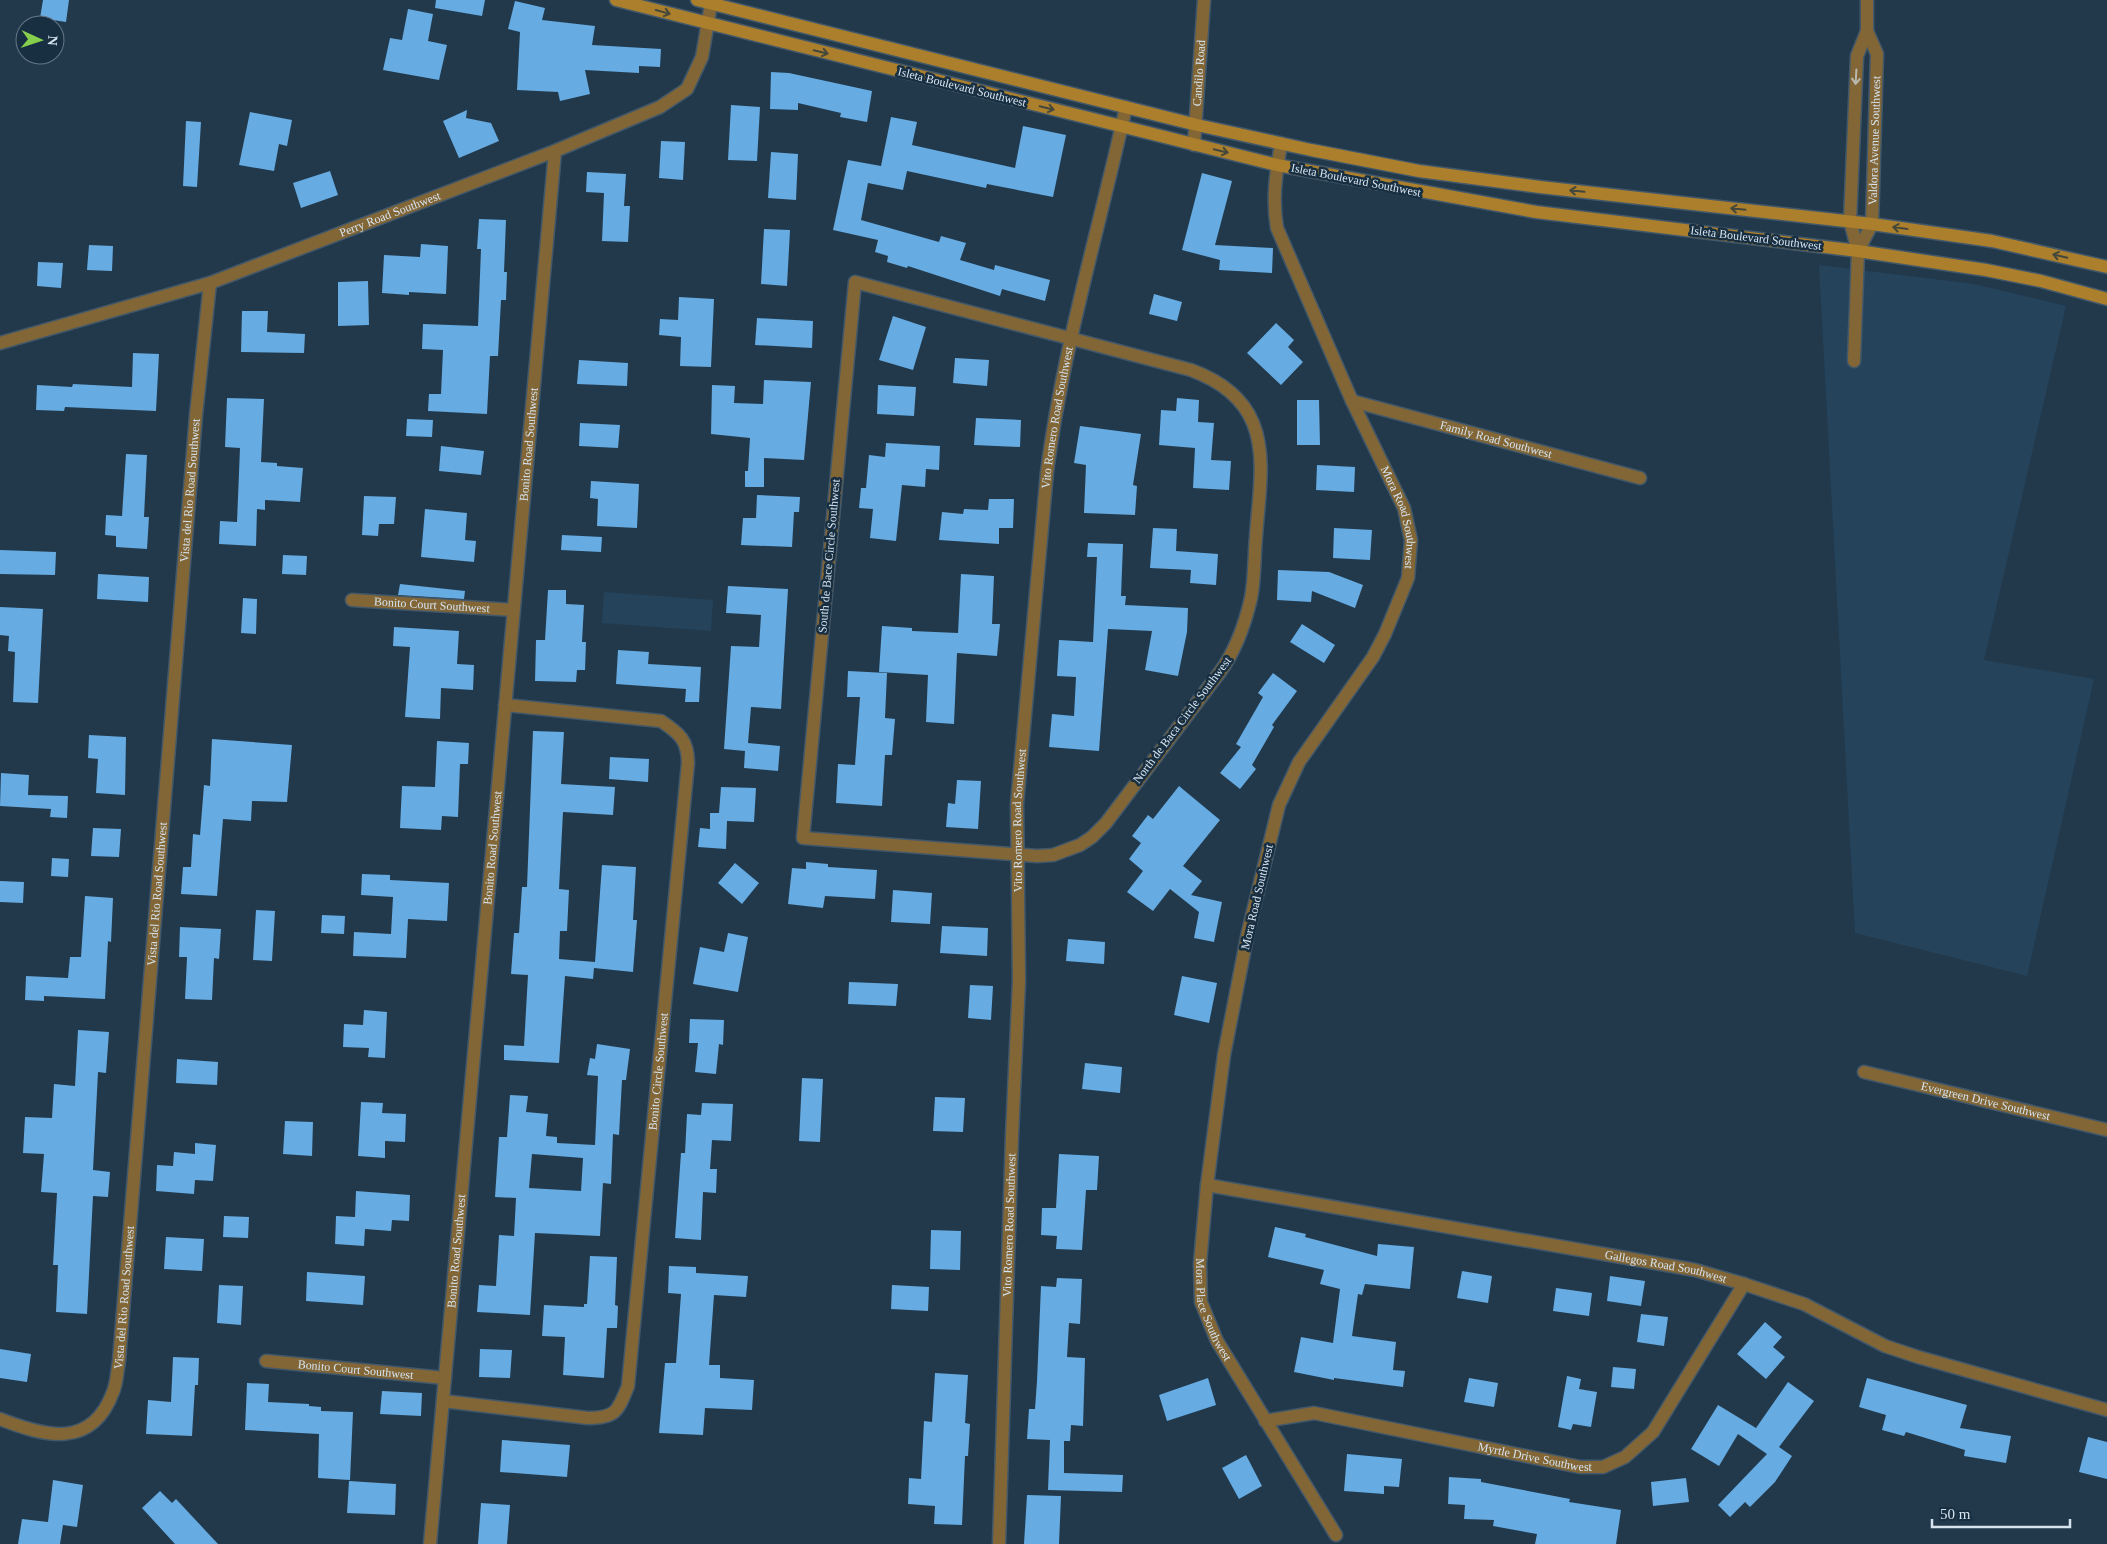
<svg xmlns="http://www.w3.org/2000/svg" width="2107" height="1544" font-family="Georgia,serif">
<rect width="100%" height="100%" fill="#22394c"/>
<path fill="#25435b" d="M1819,265l155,19 92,22 -82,354 110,19 -67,297 -172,-43z
M604,592l109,8 -2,31 -109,-8z"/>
<path fill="#66abe1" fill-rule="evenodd" d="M43,0h26l-3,22 -26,-4z
M436,0h49l-3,16 -47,-8z
M515,1l30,7 -3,12 53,6 -3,19 69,4 -1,18 -21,-1v7l-54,-3 5,24 -30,7 -2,-9 -41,-2 3,-58 -12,-3z
M408,9l25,5 -5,27 19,4 -8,35 -56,-10 7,-32 12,2z
M771,72l18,1 83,18 -5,31 -27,-5 1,-4 -43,-10v7l-28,-1z
M731,105l29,2 -3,54 -29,-1z
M467,110l-1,8 25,5 8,18 -40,17 -16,-37z
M250,112l42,8 -5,26 -8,-2 -5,27 -35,-6z
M891,117l26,5 -5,23 103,23 8,-42 43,9 -13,62 -66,-13 -1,4 -79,-17 -4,19 -35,-7 -7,37 78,22 2,-6 25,7 -6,17 34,10 1,-5 55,15 -5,21 -43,-12 -2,7 -92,-30 -1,2 -20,-6 1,-6 -13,-4 3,-12 -45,-10 15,-70 33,6z
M186,121l15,1 -4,65 -14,-1z
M661,141l24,1 -2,38 -24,-2z
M771,152l27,2 -2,46 -28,-2z
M330,171l8,24 -37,13 -8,-25z
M587,172l39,2 -2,32h6l-2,36 -26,-1 2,-48 -18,-1z
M1202,173l30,8 -17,64 58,3 -1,25 -53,-3 1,-10 -38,-10z
M479,219l27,1 -2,52h3l-1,28h-5l-3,56h-8l-3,58 -59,-3 1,-17h12l2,-44 -21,-1 1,-25 55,2 3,-77h-4z
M764,229l26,1 -3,56 -26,-2z
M421,244l27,2 -2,48 -37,-2v3l-27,-2 2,-38 36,2z
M89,245l24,1 -1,25 -25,-1z
M38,262l25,1 -2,25 -24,-2z
M368,281l1,44 -31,1v-44z
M1154,294l28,8 -5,19 -28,-7z
M679,297l35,2 -3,68 -31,-1 1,-29 -22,-2 1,-16 18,1z
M242,311h26l-1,21 38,2 -1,19 -63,-1z
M893,316l33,11 -13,43 -34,-10z
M757,318l56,3 -1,27 -57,-3z
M1276,323l18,17 -6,7 15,15 -22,23 -34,-32z
M133,353l26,1 -3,57 -91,-4 -1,4 -28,-1 1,-25 35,2 1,-3 59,3z
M955,358l34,2 -2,26 -34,-3z
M579,360l49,3 -1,23 -50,-2z
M764,380l47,2 -7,78 -40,-2v29h-19v-16h3l2,-33 -39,-4 1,-49 23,1 -1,17 29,1z
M878,385l38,2 -2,29 -37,-2z
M227,398l37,1 -3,63 16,1v3l26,2 -3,34 -35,-2v10l-8,-1 -1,37 -37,-2 1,-23 17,1 3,-74 -15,-1z
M1177,398l22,2 -1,22 16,1 -3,37 20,1 -2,29 -36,-2 2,-40 -36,-3 2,-35 15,1z
M1297,400h22l1,45h-23z
M976,418l45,2 -1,27 -46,-2z
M407,419l26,1 -1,17 -26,-1z
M580,423l40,2 -2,23 -39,-2z
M1080,426l61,8 -8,51 4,1 -2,29 -51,-2 2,-48 -12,-2z
M886,443l54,3 -1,24 -13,-1 -1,18 -23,-2 -6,56 -26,-3 3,-29 -14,-1 2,-20h5l3,-33 16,2z
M441,446l43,5 -3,24 -42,-4z
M126,454l21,1 -3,62h5l-2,32 -31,-2v-11l-11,-1 1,-20 16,1z
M1317,465l38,2 -1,25 -38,-2z
M591,481l48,3 -2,44 -40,-2 1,-27 -8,-1z
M757,495l43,2 -1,15h-5l-2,35 -51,-2 2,-27h13z
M364,496l32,1 -2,27h-15l-1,12 -16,-1z
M989,499h25l-1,29h-14v16l-60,-4 3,-28 21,2 1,-5 24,1z
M425,509l42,4 -2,27 11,1 -2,21 -53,-5z
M1153,528l24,1 -1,22 42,3 -2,31 -26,-2 1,-13 -41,-2z
M1334,528l38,2 -2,30 -37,-2z
M562,535l40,2 -1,15 -40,-2z
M1088,543l35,1 -2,52h5l-1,9 63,3 -1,24 -9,44 -33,-6 7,-39 -44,-2 -9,122 -50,-4 3,-33 22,2 2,-39 -19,-1 2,-36 34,2 4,-85h-10z
M0,550l56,2 -1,23 -55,-1z
M283,555l24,1 -1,19 -24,-1z
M1278,570l51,2 34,13 -8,23 -43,-17 -1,11 -34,-2z
M98,574l51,3 -1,25 -51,-3z
M961,574l33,2 -2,48h8l-3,32 -40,-3 -3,71 -28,-2 2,-47 -49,-3 3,-46 30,2v3l46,2z
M400,584l65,7 -1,8 -66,-4z
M728,586l60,3 -7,120 -30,-2 -3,36 32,3 -2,25 -34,-3 1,-17 -21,-2 7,-103 28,1 2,-32 -35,-2z
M548,590h18v14l18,1 -2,37h4l-1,28h-8l-1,12 -41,-1 1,-41h9z
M243,598l14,1 -1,35 -15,-1z
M0,607l43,2 -5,94 -25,-1 2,-50 -7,-1 1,-15 -9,-1z
M1302,624l33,21 -11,18 -34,-21z
M394,627l65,4 -2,33 17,1 -1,25 -32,-2 -1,31 -35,-2 5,-70 -17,-1z
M618,650l31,2 -1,12 53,3 -2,35h-14l1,-13 -70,-5z
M848,671l39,2 -2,45 10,1 -3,36h-7l-3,51 -46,-3 2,-39 17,1 5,-68h-13z
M1273,673l24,18 -25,34 2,2 -22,38 4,4 -16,20 -20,-16 21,-26 -5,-3 27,-47 -5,-4z
M533,731l31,1 -3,52 54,3 -2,28 -50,-3 -4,77 10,1 -2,41h-7l-1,28 36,3 7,-97 34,2 -3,53h4l-4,52 -39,-4 -1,11 -28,-3 -6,87 -55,-3v-15l20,1 4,-71 -17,-1 3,-41h5l3,-46h5z
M89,735l37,2 -1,58 -29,-2 2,-34 -10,-1z
M212,739l80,6 -5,57 -35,-1 -1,20 -28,-2 -6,77 -36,-2 2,-27h8l2,-33 7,1 4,-50 6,1z
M437,741l32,2 -1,21h-8l-2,53 -16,-1 -1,14 -41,-2 2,-42 33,1z
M610,757l39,2 -1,23 -39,-3z
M1,773l28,2 -1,20 40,1 -1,22 -17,-1 1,-8 -51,-3z
M957,780l24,1 -3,48 -32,-2 2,-24 7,1z
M1179,786l41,34 -37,46 19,15 -11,14 31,7 -8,40 -20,-4 5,-26 -29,-23 -17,22 -26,-19 16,-21 -14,-12 12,-16 -9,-7 16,-21 5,4z
M721,787l35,1 -2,34 -27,-1 -1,28 -28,-2 2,-19 10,1v-16h9z
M93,828l28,1 -2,28 -28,-1z
M52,858l17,1 -1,18 -17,-1z
M806,862l22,2v3l49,3 -2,29 -50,-3 -2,12 -35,-4 4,-36 14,1z
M735,863l24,20 -17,21 -24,-21z
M362,874l28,1v5l59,3 -2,38 -39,-2 -2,39 -53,-2 1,-24 37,2 2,-37 -32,-2z
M0,881l24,1 -1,21 -23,-1z
M893,890l39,3 -2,31 -39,-2z
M85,896l28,2 -2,44 -3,-1 -3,58 -61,-3v5l-19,-1 1,-24 42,2 2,-21h11z
M256,910l19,1 -3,50 -19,-1z
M322,915l23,1 -1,18 -23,-1z
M942,926l46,2 -1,28 -47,-3z
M180,927l41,2 -2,30 -5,-1 -2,42 -27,-1 2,-42h-8z
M728,933l20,4 -10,55 -45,-8 7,-37 24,5z
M1068,939l37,3 -1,22 -38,-3z
M1182,976l35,7 -8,40 -35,-8z
M849,982l49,2 -2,22 -48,-2z
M970,985l23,1 -2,34 -23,-2z
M364,1010l23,2 -2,46 -17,-1 1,-9 -26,-1 1,-23 19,1z
M690,1019l34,1 -1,25 -4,-1 -3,30 -21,-2 3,-29h-9z
M78,1030l31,2 -3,41 -8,-1 -5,98 17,2 -2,25 -15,-1 -6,118 -31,-2 2,-47h-5l4,-72 -16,-1 3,-38 -21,-1 2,-36 27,1 2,-34 21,2z
M597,1044l33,5 -4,31h-4l-3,55 -6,-1 -2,50 -8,-1 -3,53 -65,-3 -5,82 -53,-3 2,-27 17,1 3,-51 15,1 2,-38 -21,-1 4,-60h8l3,-42 18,1 -2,16 22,2 -2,22 11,1v6l38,2 3,-69 -11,-1 3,-17 5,1zM532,1154l51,4 -2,33 -52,-3z
M177,1059l41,3 -1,23 -41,-2z
M1085,1063l37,4 -2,26 -38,-4z
M802,1078l21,1 -3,63 -21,-1z
M935,1097l30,1 -2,34 -30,-1z
M361,1102l22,1 -1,10 24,1 -1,28 -20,-1v17l-27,-2z
M702,1103l31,1 -2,37 -19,-1 -2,29h7l-1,24 -13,-1 -2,48 -26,-2 6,-85h4l2,-39 14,1z
M285,1121l28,1 -1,34 -29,-2z
M195,1143l21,2 -3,36 -18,-1 -1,14 -38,-3 1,-26 16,1 1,-14 21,2z
M1059,1154l40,2 -2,34h-11l-4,60 -26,-1 1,-13 -16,-1 1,-27h14z
M356,1191l54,4 -1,26 -17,-1 -1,11 -26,-2 -1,17 -29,-2 1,-28 19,1z
M224,1216l25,1 -1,21 -25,-1z
M1275,1227l31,7 -1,3 72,19 1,-12 36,3 -4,42 -45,-5 -3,11 -4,-1 -6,42 44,6 -3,28 12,1 -2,16 -69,-9v2l-40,-8 7,-35 32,6 7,-54 -20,-5 4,-14 -56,-13z
M931,1230l30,1 -1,39 -30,-1z
M166,1237l38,2 -2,32 -38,-2z
M590,1256l27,1 -2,48 3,1 -1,22h-10l-3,50 -41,-3 2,-38 -23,-1 2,-31 40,2v-3h3z
M669,1266l27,1v6l52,3 -2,21 -32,-2 -5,70h11v13l34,2 -2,30 -47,-2 -2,27 -44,-2 6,-70h11l5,-69 -13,-1z
M1462,1271l30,5 -4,27 -31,-5z
M307,1272l58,4 -2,29 -57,-4z
M1610,1276l35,5 -4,25 -34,-5z
M1057,1278l25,1 -2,45 -11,-1 -2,34 18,1 -2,68 -12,-1 -1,16h-6v32l59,2 -1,17 -74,-2 2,-50 -23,-1 2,-30h6l2,-28 4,-95 15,1z
M219,1285l24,1 -2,39 -24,-2z
M892,1285l37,2 -1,24 -37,-2z
M1556,1288l36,5 -3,23 -36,-5z
M1641,1314l27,3 -4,29 -27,-4z
M1765,1322l17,15 -9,10 12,10 -19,22 -29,-25z
M0,1349l31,5 -4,28 -27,-4z
M480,1349l32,1 -2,28 -31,-1z
M173,1357l26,1 -1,27h-3l-3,51 -46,-2 2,-34 23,2z
M1613,1367l23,2 -2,20 -23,-2z
M935,1373l33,2 -3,48 5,1 -2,32h-3l-3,69 -28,-1 1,-18 -27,-2 1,-26 12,1 3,-58 8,1z
M1567,1376l14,3 -2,10 18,3 -6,35 -18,-3 -2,6 -13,-3z
M1208,1378l8,27 -49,16 -8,-26z
M1469,1378l29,5 -4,24 -30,-5z
M1867,1378l100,27 -7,23 51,8 -5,27 -42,-7 1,-6 -59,-18 -2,4 -22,-6 4,-15 -27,-8z
M1788,1382l26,19 -35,46 13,9 -17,26 -25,25 -5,-5 -15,15 -12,-12 49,-51 -29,-20 -19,32 -28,-17 27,-44 38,23z
M247,1383l22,1 -1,18 41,2v2l12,1v4l32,1 -3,68 -32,-2 1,-44 -74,-4z
M382,1391l40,2 -1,23 -41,-2z
M2088,1437l19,5v37l-28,-7z
M502,1440l68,5 -3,32 -67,-5z
M1347,1454l55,5 -3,28 -15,-1v8l-40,-3z
M1246,1455l16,31 -23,13 -17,-31z
M1449,1477l32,2v3l89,17 -1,3 52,8 -5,34h-81l2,-10 -44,-8 1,-6 -30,-1 1,-14 -17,-1z
M1686,1478l3,24 -36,4 -2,-24z
M53,1480l30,5 -6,42 -14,-2 -3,19h-42l4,-25 26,3z
M349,1481l47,3 -1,31 -48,-2z
M160,1491l12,12 4,-4 42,45h-43l-33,-36z
M1027,1495l34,1 -2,48h-35z
M481,1503l29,2 -3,39h-29z"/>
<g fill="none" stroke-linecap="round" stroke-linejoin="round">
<defs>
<g id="minor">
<path id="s1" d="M1281,144c-5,29 -9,55 -4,84l75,173 52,107 7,32 -3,38 -23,56 -12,23 -74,105 -20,43 -31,127 -24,123 -17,130 -7,78 1,39 16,39 119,194"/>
<path id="s2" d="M1194,145l10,-145"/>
<path id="s3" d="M1858,251l14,-27 5,-170 -10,-23"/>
<path d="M855,282l336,88c27,10 51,26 62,53 14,34 5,78 3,114 -2,20 -1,41 -5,61 -6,26 -15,52 -31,74l-114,151 -14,14 -12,8 -27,10 -16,1 -234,-18z"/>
<path d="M1854,361l4,-110 -8,-30 7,-165 10,-25v-31"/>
<path id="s4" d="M1352,401l288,77"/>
<path id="s5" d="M352,600l161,10"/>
<path id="s6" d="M1864,1072l243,58"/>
<path id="s7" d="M1207,1185l488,85 49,14 60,20 81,42 33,11 189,53"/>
<path id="s8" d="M266,1361l179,17"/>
<path id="s9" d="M443,1401l145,17c28,0 30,-7 40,-32l60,-623c0,-23 -9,-30 -27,-42l-156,-16"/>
<path id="s10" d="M0,1419c46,18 92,30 113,-27 4,-9 4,-21 6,-31l77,-946 14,-132"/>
<path id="s11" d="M1265,1421l49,-8 266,54h23l22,-10 28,-25 91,-148"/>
<path id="s12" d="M430,1544l125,-1393"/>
<path id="s13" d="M999,1544l13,-408 7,-155 -2,-177 30,-332c16,-124 52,-243 79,-365"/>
</g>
<g id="tertiary">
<path id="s14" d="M0,343l210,-60 345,-132 105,-44 27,-18 15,-32 9,-53"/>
</g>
<path id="secondary" d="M616,0l661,165 259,47 322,39 128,19 55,11 66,18
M697,0l500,125 114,25 108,21 121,16 332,37 120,17 115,26"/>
</defs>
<use href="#minor" stroke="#42586a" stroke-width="15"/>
<use href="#tertiary" stroke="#42586a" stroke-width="15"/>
<use href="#secondary" stroke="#42586a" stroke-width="15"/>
<use href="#minor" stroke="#826636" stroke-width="12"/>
<use href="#tertiary" stroke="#826636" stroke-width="12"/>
<use href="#secondary" stroke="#ab7f2b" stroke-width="12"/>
</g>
<defs><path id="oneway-shaft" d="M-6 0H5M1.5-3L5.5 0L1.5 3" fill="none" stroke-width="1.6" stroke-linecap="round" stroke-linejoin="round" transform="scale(1.25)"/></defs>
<g stroke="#44473b">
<use href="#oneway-shaft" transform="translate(663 12) rotate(15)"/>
<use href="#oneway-shaft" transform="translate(821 52) rotate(14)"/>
<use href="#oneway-shaft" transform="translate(1047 108) rotate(14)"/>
<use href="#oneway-shaft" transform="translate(1221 151) rotate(14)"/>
<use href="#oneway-shaft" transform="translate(1577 191) rotate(-174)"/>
<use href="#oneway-shaft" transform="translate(1738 209) rotate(-174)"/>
<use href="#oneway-shaft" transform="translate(1900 228) rotate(-172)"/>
<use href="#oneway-shaft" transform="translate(2060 256) rotate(-167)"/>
</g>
<use stroke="#b9b8af" href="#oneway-shaft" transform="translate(1856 77) rotate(93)"/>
<g text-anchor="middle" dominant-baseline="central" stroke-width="5" stroke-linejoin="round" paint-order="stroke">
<g font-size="12" fill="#d6e4f0" stroke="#182f42">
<text stroke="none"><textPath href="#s2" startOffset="72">Candilo Road</textPath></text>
<text transform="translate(962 87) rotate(14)">Isleta Boulevard Southwest</text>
<text stroke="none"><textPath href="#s3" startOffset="114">Valdora Avenue Southwest</textPath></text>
<text transform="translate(1356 180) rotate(11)">Isleta Boulevard Southwest</text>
<text stroke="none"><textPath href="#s14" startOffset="411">Perry Road Southwest</textPath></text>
<text transform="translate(1756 238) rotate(7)">Isleta Boulevard Southwest</text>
<text stroke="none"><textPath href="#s13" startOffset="1129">Vito Romero Road Southwest</textPath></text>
<text stroke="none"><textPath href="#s4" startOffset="149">Family Road Southwest</textPath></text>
<text stroke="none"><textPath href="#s12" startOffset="1104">Bonito Road Southwest</textPath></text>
<text stroke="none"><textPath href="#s10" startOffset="1040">Vista del Rio Road Southwest</textPath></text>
<text stroke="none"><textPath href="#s1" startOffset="400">Mora Road Southwest</textPath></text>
<text transform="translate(829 556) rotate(-85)">South de Bace Circle Southwest</text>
<text stroke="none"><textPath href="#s5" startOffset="80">Bonito Court Southwest</textPath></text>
<text transform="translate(1182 720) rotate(-53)">North de Baca Circle Southwest</text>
<text stroke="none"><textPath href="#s13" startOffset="724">Vito Romero Road Southwest</textPath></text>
<text stroke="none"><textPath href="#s12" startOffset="699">Bonito Road Southwest</textPath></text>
<text stroke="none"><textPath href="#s10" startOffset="635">Vista del Rio Road Southwest</textPath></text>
<text transform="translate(1257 897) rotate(-77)">Mora Road Southwest</text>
<text stroke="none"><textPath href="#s9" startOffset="519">Bonito Circle Southwest</textPath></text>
<text stroke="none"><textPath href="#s6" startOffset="125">Evergreen Drive Southwest</textPath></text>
<text stroke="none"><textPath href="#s13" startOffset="319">Vito Romero Road Southwest</textPath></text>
<text stroke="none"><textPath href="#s12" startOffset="294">Bonito Road Southwest</textPath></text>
<text stroke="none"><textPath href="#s7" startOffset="466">Gallegos Road Southwest</textPath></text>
<text stroke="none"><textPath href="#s10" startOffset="230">Vista del Rio Road Southwest</textPath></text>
<text stroke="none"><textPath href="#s1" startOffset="1240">Mora Place Southwest</textPath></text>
<text stroke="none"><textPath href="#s8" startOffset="90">Bonito Court Southwest</textPath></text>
<text stroke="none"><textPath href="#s11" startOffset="275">Myrtle Drive Southwest</textPath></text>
</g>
</g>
<g transform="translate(40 40) rotate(93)"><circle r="24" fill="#182f42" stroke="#647788"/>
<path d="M0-4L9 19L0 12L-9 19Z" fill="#86cf4c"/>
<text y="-8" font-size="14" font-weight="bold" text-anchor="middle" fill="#d6e4f0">N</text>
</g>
<path d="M1932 1519v8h138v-8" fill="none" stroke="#d6e4f0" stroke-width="2.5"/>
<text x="1940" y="1519" font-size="15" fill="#d6e4f0" stroke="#182f42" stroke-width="4" paint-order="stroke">50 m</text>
</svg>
